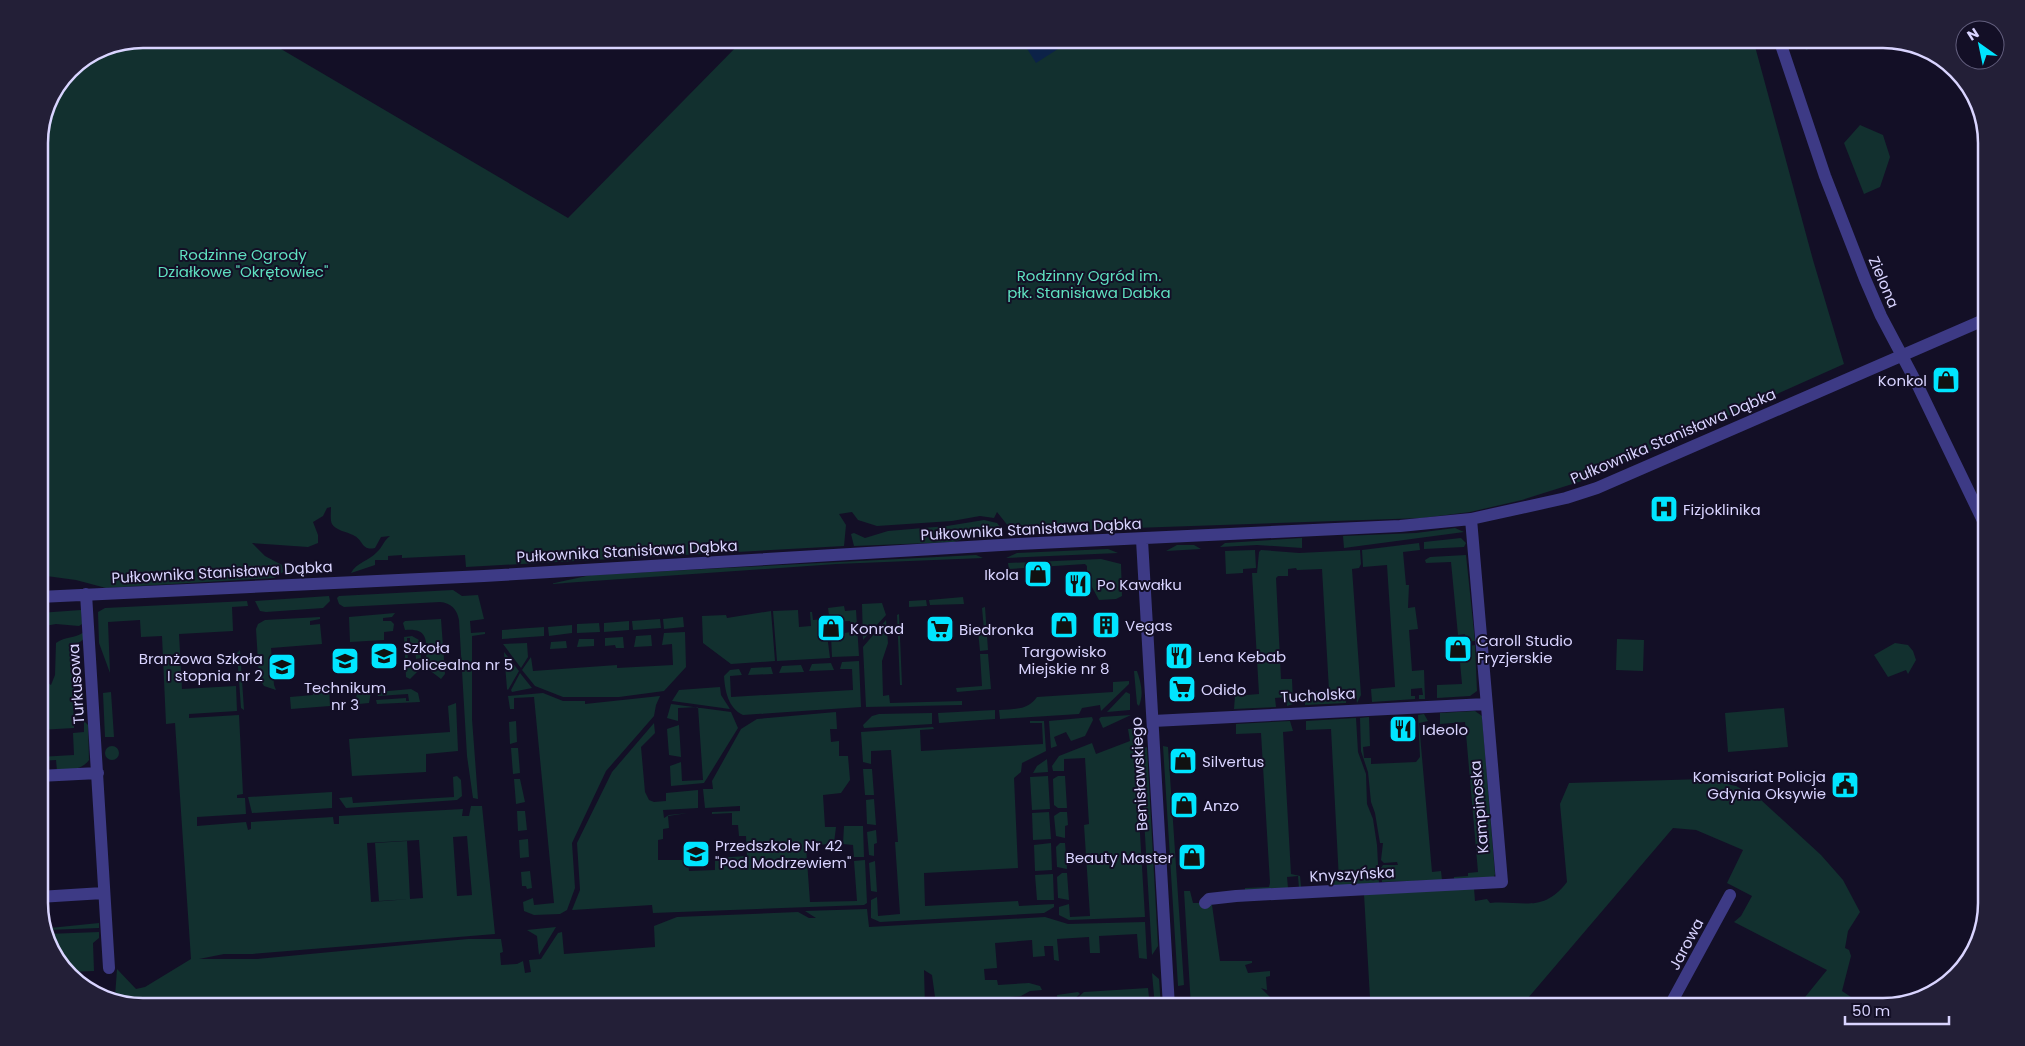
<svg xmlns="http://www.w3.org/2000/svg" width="2025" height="1046" font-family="Poppins,sans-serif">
<rect width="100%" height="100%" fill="#130f26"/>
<path fill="#12302f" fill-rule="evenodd" d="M143,39h121l304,179 176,-179h1009l60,221 31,104 -259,116 -63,20 -52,12 -48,6 -404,14 -9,-5 -12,-15 -3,6 -14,-2 -28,5 -75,5 -19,-6 -6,-8 -13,2 7,11 -2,21 -378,21 -1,-12 -63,3v-3l-14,1v4h-13v5l-24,8c6,-11 18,-12 26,-21 6,-5 6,-11 13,-16l-9,1 -6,11c-14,3 -11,-8 -22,-13 -6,-3 -18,-5 -21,-11 -2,-4 -1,-12 -1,-17l-4,1 -4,8 -10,6 5,13v8l-10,4 -56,-4 13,13 17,9 1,7 -9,6 -168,10 -30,-8 -37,-5v-439l8,-33 22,-34 34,-22z
M1802,39h29l-25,11z
M1860,125l23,10 7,22 -10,30 -16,7 -20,-51z
M984,520l13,3 4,5 -5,3 -22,3 -20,8 -100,4 -3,-12 3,-1 11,5 23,-7 59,-5z
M1455,528l9,4 -120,16 -1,-12 73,-3z
M1302,538v10l-45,-3 -37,2 5,-4z
M1461,538l5,5 -2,4 -40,2v-7z
M1419,543l1,7 -17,2 3,33h3l-1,23 7,-1 3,22 -9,1 3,41 12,-1 1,29h-6v-4h4l-1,-7 -11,1v7h4v3l-43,3 -1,-13 24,-2 -8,-122 -24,2 -1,-17z
M1177,545h17l7,4 -35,2z
M1108,549l10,4 -112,5 11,-5z
M1255,550l1,18 -13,1v4l-17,1 -1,-23z
M1261,550l38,3 61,-3 1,14 -2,4 -7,1 9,126 -4,8 -1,-8h-10v8l-41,2 -1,-13 25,-2 -7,-121 -25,1 -1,-2 -8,1v7h-10l-2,2 5,101h11l1,25 -6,2 -1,-9 -11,1 1,9 -42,2 1,-13 24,-2 -7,-121h5l2,-21z
M976,555l7,3 -147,6 -286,20 41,-9z
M1466,555l9,86 -9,1 -1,-8 -7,1 -7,-73 -25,1 -1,-3 5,-3z
M1101,559l20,5 1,32 -6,3 -17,1 -12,-22v-12l-2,-2 -76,5 -1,-6z
M453,590l9,6 16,-1 6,24 -14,2 1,12 14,-1v2l-13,2v83l6,80 -5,-1 -6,-42 -8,-136c-2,-11 -8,-17 -19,-18l-96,5 -5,-3 -2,-6 2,-2z
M329,596l1,5 -7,7 -57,4 -6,-1 -5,-10z
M963,597l1,7 -34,1 -1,-5z
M926,600l1,6 -18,1v-6z
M247,601l1,5 -16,1 1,24 -54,3 3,55 54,-3 1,25 -48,3v4l50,-3 4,79 -6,1v3h8l1,16 -49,3v9l49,-4 2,8 3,-1v-7l82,-5 1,7h5v-8l124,-7 -1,7h7l2,-10h11l13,128 -243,20h-28l-25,5h58l211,-20h33l2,13 -3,1 1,12 16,-1 6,-3 2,12 6,-1 -2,-12 12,-1 17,-26 4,-1 2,22 91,-7 -1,-21 23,-9 121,-5 11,6h7l-11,-7 62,-2 2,18 176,-10 23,7 77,-2 2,37 -8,-1 -2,-24 -38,2 1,17h-10l-1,-16 -32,2 2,22 -5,-1 -1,-14h-9l1,10 -12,1 -1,-17 -37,3 2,25 -13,1 1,11h12l1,5 31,-2 11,3 2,4 -12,1 -9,5 -85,8 -4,-29 -8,-5 1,37h-782l-25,-6v-4h-3l2,-28 19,20 9,-2 46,-28 -16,-236 -9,1 -4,-88 -21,1 -1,-17 -32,2 2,51 -11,-30 -1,-31 7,-4zM467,836l5,59 -15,1 -4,-59zM419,840l4,58 -52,4 -4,-59z
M882,603l4,12 -23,25 -1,-36z
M844,606l1,5 11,-1 3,46 -27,1 -1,-21 1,4 12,-1v-6l7,-1 -1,-11 -20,1 -2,-14z
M985,607l3,43 -8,1 -2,-20 6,-1 -2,-22z
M81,610l1,14 -3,2 -23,-2 -17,3v-14z
M798,610l1,17 12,-1 -1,-14h2l1,8 12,-1 5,39 -53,3 -4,-50z
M771,611l4,50 -44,3 -28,-21 -1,-27 24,-1 1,3z
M395,613l-3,4 -9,1v3h8l3,3 -1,7 -9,1v8l-34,2 -1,-25z
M899,614l3,71h-2l-3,-70z
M320,617v2l-10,2v4l10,-1 2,20 -51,4 3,37 2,5 -12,-4 -5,-8 -3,-49 2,-5 7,-4z
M683,617l1,10 -20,2 -1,-10z
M441,619l4,55 -4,5 -13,-10c-6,-18 8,-42 -23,-39l-2,-7 2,-2z
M660,619l1,9 -28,2 -1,-9z
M886,620l2,23 -6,18 1,35 6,-1 1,8 72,-2v4l-96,2 -3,-60z
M629,621v9l-25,2v-9z
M599,623l1,9 -23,1v-9z
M572,625v8l-23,3 -1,-9z
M544,627v9l-42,3v-9z
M84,632l1,6 -9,7v40l-3,5 1,38 -35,2v-86l4,3 1,33 7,5 4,-10 1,-32c10,-7 18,-4 28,-11z
M685,632l1,35 -22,24 -45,6h-56l-28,-11 -13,-16 9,-13 2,14 84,-6v3l56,-3 -1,-21 -10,1 2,-12z
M651,635l1,11 -18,1 2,-11z
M412,636l7,4 2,18 -5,1 -1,-12h-5v-9h-3l1,25 13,-2v7l-11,11 -4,-2 -2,-40z
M623,637l1,11h-8l-1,-3 -10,1v-8z
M579,639h15v7l-17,1z
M1617,639l27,1 -1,31 -27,-1z
M566,641l1,7 -17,1 1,-7z
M527,643l1,14 -7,11 -18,-24z
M1895,643l13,2 5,6 3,9 -8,14 -2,-4 -18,7 -14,-22z
M1475,645l2,46 -7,5 -33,2v-13l25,-1 -3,-33 4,-1v-3z
M240,650l4,60 -3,-2 -4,-55z
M504,652l15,19 -11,19 -1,-1z
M980,654h8l3,35 -34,3 -1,-4 26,-2z
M859,661l2,46 -118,8c-15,-7 -18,-24 -19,-39l6,-6 9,-1 3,6 -12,1 1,21 122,-7 -1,-21h-12l2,-7z
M831,663l3,7 -25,1 3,-7z
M801,665l3,7 -25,1 3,-7z
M771,667l2,7 -25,1 3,-7z
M1134,671h3c4,12 7,23 2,35l-2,-2z
M520,673l12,15 -20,4 -1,-2z
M1129,681v3l-28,27 -1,-6 -18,3 -3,6 -79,5 -1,-9c16,-1 29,0 38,-13l76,-5v-10z
M329,686l1,20 -39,3 -1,-12 23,-2 -1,-8z
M720,687l1,8 9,14 -58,-8 7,-11z
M411,689l7,4 2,9 -43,2 -1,-4 30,-2v3h3l-1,-7 -30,2 -1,-4z
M111,692l3,45h-9l-2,-44z
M371,692l-2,11 -10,1 -4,-3 2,-7z
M1126,692l4,2v16l-23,2z
M543,693l20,8h22v3l75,-8 -4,9 -2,11 -48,55 -34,72 3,45 -8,22 -7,4 -26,1 -10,-4 -1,-9 10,-4 1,7 20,-2 -20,-206 -20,1v11h-4l-2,-13z
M456,703l2,48 -32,3v18l-74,4 -3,-37 101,-7 -2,-26z
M671,704l60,8 7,16 -34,55 -33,3 -1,-20 11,-4 1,19 21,-1 -5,-73 -20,1v13l-11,-3z
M1784,708l4,39 -60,5 -3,-39z
M995,710v9l-56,4 -1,-10z
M1475,711l7,5 13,158 -1,3 -40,2v-2l14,-1v-3l10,-1 -13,-150 -25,2v-11z
M836,712l1,17h-7l1,13 8,-1v15h9l2,24 -9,13 -18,2 2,32h11l-2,16 -28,4 4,55 47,-1 -3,-40 11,-1 2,43 -3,2 -211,8 -1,-8 -80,5 8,-20 -3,-47 35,-71 42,-49 1,10 -14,14 4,45 4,8 5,2 12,-1v-8l32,-3v18l-35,2 1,8 5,-3 19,-2 -20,3 1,12 -6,1v10l-5,1v20h30l1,11 26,-1v-12l32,-2 -1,-20h-7l-1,-11h-6v-12l-20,1v-2l28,-1v-5l-35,2 -2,-19h10l-1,-8 29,-52 16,-10z
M932,713v11l-68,4 -1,-3 9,-9 7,-2z
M1424,714l4,7 -9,2 13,149 9,-1 1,9 -60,2 -1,-14 2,-3h15l-1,-3 -13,1 -3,-3 2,-17h-3l-5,-30 -4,-11 -3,-30 -7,-21 -1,-33 9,-1 1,29 -7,1 1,11h7v6l45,-2 4,-5 -2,-42z
M1131,715l-28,13 -4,-9 2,-2z
M1092,717l1,3 -8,16 -14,5 -5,-9 -12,5 3,9 -6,2 -2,-27z
M1356,718l2,34 8,22 1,30 6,15 4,26 2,38 -50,3v-5l10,-1 -8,-151 -25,1v-9z
M84,721l4,4 1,35c-8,11 -19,9 -32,11l-1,-11 -17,1v-4l35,-2 -1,-22 11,-1z
M516,721l1,21 -7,2 -1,-22z
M1030,721h14l2,30 -24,12 -1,9 -7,6 4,90 -94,5 1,33 93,-5 1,5 35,-2v3l-10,6 -164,9 -9,-4v-18l6,-3 1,19 22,-2 -5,-72h3l-7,-92 -20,1v13l-8,-2 -2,-30 72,-5 1,2 -14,1 1,21 122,-7 -1,-21h-12z
M1290,721l3,10 -10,1 8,142 9,2 1,11 -2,1 -1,-12 -11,1 1,11 -43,2v-2l24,-1 1,-4 -9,-150 -25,1v-10z
M679,725l2,32 -12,-2 -2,-26z
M1128,729h4l2,4 11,184 -76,3 -10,-5v-8l10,-3 1,13 20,-1 -6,-91 5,-1 -4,-66 -21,1v12h-11l-1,-5 7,-10 33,-13 4,11 34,-13z
M1163,746l5,1 16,238 -6,1z
M105 753a7 7 0 1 1 14 0a7 7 0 1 1-14 0Z
M1147,747l11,199 -6,9 -12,-205z
M511,748h7l2,25 -7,1z
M1047,759l1,13 -15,1 4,-7z
M863,769h9l2,26h-9z
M457,776l4,4 1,16 -5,4 -111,8 -7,-10 13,-1 1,6 101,-6 -1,-20z
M1048,776l2,33 -18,1 -2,-33z
M1058,776h7l2,32h-9l-4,-3 -1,-26z
M514,779h6l5,23 -9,2z
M1704,779l32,7 25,14 60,55 22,25 17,32 -12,19 -3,17 4,2 2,6 -9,35 24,16h-69l30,-37 -93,-48 7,-6 11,-20 -25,-13 16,-33 -47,-20 -23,-2 -145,170 18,9h-76l-1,-2 -10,2h-268l-7,-116h6l3,12h17l2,2 8,56h32v2l-7,2 3,8 22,-2v5l-4,1 1,13 -6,-2 10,10 17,2 82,-2 -6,-104 110,-6 1,13 12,-2 3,4c31,-3 53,11 77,-21l-7,-78 9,-21z
M332,792v16l-80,5 -4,-16z
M874,799l2,26 -9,-1 -1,-24z
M517,811h8l2,19 -9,1z
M1049,812l2,27 -18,1 -1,-27z
M1060,812h7l1,13 -3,1v12l-9,-2 -2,-20z
M844,826h19l1,31h-10l-1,-12 -10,-1z
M876,830l1,13 -3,1v12l-5,-1 -2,-23z
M528,839l1,18 -9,1 -1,-18z
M407,841l3,58 -31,2 -4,-58z
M1051,843l1,27 -17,1 -1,-26z
M1060,843h5l2,26 -10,-2 -1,-20z
M875,861l2,31 -6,-1 -2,-28z
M530,871l2,17 -5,1 -1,-3h-4l-1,-14z
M1062,873h5l2,27 -11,-2 -1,-21z
M1053,874l1,26h-17l-2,-25z
M45,914v10l5,4 49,-5v5l-51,2 -7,-15z
M556,927l-17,28 -2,-19 -10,-6z
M99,932v6l-6,5 1,28 -25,1 -13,-11 -9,-27z
M1152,973l7,6 2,28h-6z
M1148,988l2,19h-83l17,-15z
M1078,992l2,2 -15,13h-7l-1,-12z
M1043,997v10h-15v-8z
M1005,1002l1,5h-25l1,-3z"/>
<path fill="#0c2248" d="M1021,39h46l2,3 -33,21z"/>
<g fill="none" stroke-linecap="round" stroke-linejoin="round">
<path stroke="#3d3a85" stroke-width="12" d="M1779,39l46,137 40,103 16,37 36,68 69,143
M1142,540l27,467
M86,594l23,374
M39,597l445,-21 534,-32 382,-18 71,-7 95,-21 31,-10 389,-169
M1153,721l333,-17
M39,776l59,-3
M39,897l64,-4
M1205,903l4,-4 27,-3 266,-14 -31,-363
M1669,1007l61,-112"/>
</g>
<defs>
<symbol id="shop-square" viewBox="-11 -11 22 22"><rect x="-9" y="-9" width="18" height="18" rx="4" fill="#00e5ff" stroke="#130f26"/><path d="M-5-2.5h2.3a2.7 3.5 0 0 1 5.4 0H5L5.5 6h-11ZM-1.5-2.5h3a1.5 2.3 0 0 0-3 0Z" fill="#111"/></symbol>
<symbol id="hospital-square" viewBox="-11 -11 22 22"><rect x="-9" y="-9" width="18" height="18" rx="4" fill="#00e5ff" stroke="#130f26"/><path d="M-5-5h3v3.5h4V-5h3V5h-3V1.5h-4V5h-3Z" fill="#111"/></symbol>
<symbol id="restaurant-square" viewBox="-11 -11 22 22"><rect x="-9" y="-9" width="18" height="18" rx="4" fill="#00e5ff" stroke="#130f26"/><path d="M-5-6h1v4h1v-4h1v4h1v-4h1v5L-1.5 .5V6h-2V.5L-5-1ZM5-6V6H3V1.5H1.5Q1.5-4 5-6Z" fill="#111"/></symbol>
<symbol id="building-square" viewBox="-11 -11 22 22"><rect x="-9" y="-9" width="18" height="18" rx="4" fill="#00e5ff" stroke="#130f26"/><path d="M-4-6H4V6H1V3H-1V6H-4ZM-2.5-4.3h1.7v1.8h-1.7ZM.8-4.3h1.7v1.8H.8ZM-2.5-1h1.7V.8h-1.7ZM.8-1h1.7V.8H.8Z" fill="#111"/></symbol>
<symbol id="supermarket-square" viewBox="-11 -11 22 22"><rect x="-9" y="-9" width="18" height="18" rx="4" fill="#00e5ff" stroke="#130f26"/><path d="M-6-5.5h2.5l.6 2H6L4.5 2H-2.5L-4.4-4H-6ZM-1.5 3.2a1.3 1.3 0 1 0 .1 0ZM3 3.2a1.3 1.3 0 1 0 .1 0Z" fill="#111"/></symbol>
<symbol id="university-square" viewBox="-11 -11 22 22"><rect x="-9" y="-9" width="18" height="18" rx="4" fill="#00e5ff" stroke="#130f26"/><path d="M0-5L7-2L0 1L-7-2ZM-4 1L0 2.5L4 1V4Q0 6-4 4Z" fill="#111"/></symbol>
<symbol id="school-square" viewBox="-11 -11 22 22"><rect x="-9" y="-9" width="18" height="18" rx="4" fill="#00e5ff" stroke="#130f26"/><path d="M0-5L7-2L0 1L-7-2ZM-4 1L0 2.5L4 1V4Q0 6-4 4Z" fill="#111"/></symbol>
<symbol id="civic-square" viewBox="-11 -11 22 22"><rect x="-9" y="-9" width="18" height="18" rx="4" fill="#00e5ff" stroke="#130f26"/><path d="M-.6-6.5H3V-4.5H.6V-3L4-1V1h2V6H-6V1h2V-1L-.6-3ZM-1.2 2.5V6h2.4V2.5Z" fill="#111"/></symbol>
</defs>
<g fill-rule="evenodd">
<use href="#shop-square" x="1930" y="364" width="32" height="32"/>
<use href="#hospital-square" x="1648" y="493" width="32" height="32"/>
<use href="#shop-square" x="1022" y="558" width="32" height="32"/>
<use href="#restaurant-square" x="1062" y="568" width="32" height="32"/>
<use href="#shop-square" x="1048" y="609" width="32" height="32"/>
<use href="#building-square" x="1090" y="609" width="32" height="32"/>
<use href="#shop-square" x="815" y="612" width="32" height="32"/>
<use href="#supermarket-square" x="924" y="613" width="32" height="32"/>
<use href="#shop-square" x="1442" y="633" width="32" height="32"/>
<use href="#university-square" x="368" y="640" width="32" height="32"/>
<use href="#restaurant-square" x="1163" y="640" width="32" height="32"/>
<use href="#school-square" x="329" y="645" width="32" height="32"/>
<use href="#school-square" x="266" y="651" width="32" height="32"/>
<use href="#supermarket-square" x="1166" y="673" width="32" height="32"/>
<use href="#restaurant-square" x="1387" y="713" width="32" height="32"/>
<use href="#shop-square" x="1167" y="745" width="32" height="32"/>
<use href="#civic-square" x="1829" y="769" width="32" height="32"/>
<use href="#shop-square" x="1168" y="789" width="32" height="32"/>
<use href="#school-square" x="680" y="838" width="32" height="32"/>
<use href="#shop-square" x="1176" y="841" width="32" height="32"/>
</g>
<g text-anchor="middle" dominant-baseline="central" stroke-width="4" stroke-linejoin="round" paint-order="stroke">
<g font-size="15" fill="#5fe0c0" stroke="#130f26">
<text x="243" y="254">Rodzinne Ogrody<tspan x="243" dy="17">Działkowe "Okrętowiec"</tspan></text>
<text x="1089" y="275">Rodzinny Ogród im.<tspan x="1089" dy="17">płk. Stanisława Dabka</tspan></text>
</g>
<g font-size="15" fill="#d9d4ff" stroke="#130f26">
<text transform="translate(1884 282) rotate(67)">Zielona</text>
<text transform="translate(1673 436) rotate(-23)">Pułkownika Stanisława Dąbka</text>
<text transform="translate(1031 529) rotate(-3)">Pułkownika Stanisława Dąbka</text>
<text transform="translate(627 551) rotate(-3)">Pułkownika Stanisława Dąbka</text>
<text transform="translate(222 572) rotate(-3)">Pułkownika Stanisława Dąbka</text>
<text transform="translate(76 684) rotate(-94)">Turkusowa</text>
<text transform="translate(1318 695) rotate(-3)">Tucholska</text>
<text transform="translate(1139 774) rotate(-93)">Benisławskiego</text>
<text transform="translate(1479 807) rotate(-95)">Kampinoska</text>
<text transform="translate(1352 874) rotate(-3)">Knyszyńska</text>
<text transform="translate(1686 944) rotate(-62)">Jarowa</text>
</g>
<g font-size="15" fill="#d9d4ff" stroke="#130f26" text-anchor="start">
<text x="1927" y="380" text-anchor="end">Konkol</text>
<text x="1683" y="509">Fizjoklinika</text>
<text x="1019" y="574" text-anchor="end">Ikola</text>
<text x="1097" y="584">Po Kawałku</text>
<text x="1125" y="625">Vegas</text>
<text x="850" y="628">Konrad</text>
<text x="959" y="629">Biedronka</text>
<text x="1477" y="640">Caroll Studio<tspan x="1477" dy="17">Fryzjerskie</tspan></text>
<text x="403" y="647">Szkoła<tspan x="403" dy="17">Policealna nr 5</tspan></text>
<text x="1064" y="651" text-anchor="middle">Targowisko<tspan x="1064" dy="17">Miejskie nr 8</tspan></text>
<text x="1198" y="656">Lena Kebab</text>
<text x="263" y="658" text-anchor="end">Branżowa Szkoła<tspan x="263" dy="17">I stopnia nr 2</tspan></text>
<text x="345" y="687" text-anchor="middle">Technikum<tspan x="345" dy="17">nr 3</tspan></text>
<text x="1201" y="689">Odido</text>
<text x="1422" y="729">Ideolo</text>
<text x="1202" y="761">Silvertus</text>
<text x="1826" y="776" text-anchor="end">Komisariat Policja<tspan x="1826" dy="17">Gdynia Oksywie</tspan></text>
<text x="1203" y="805">Anzo</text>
<text x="715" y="845">Przedszkole Nr 42<tspan x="715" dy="17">"Pod Modrzewiem"</tspan></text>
<text x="1173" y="857" text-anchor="end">Beauty Master</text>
</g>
</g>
<path d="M0 0H2025V1046H0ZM143 48H1883A95 95 0 0 1 1978 143V903A95 95 0 0 1 1883 998H143A95 95 0 0 1 48 903V143A95 95 0 0 1 143 48Z" fill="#231f37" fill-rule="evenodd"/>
<path fill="none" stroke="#d9d4ff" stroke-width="2.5" d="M143 48H1883A95 95 0 0 1 1978 143V903A95 95 0 0 1 1883 998H143A95 95 0 0 1 48 903V143A95 95 0 0 1 143 48Z"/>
<g transform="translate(1980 45) rotate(327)"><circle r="24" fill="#130f26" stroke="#625e7d"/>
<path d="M0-4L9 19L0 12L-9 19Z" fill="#00e5ff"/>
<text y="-8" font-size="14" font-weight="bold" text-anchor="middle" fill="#d9d4ff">N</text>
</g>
<path d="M1845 1016v8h104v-8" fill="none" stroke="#d9d4ff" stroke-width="2.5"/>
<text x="1852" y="1016" font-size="15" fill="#d9d4ff" stroke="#130f26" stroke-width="4" paint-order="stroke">50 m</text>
</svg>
